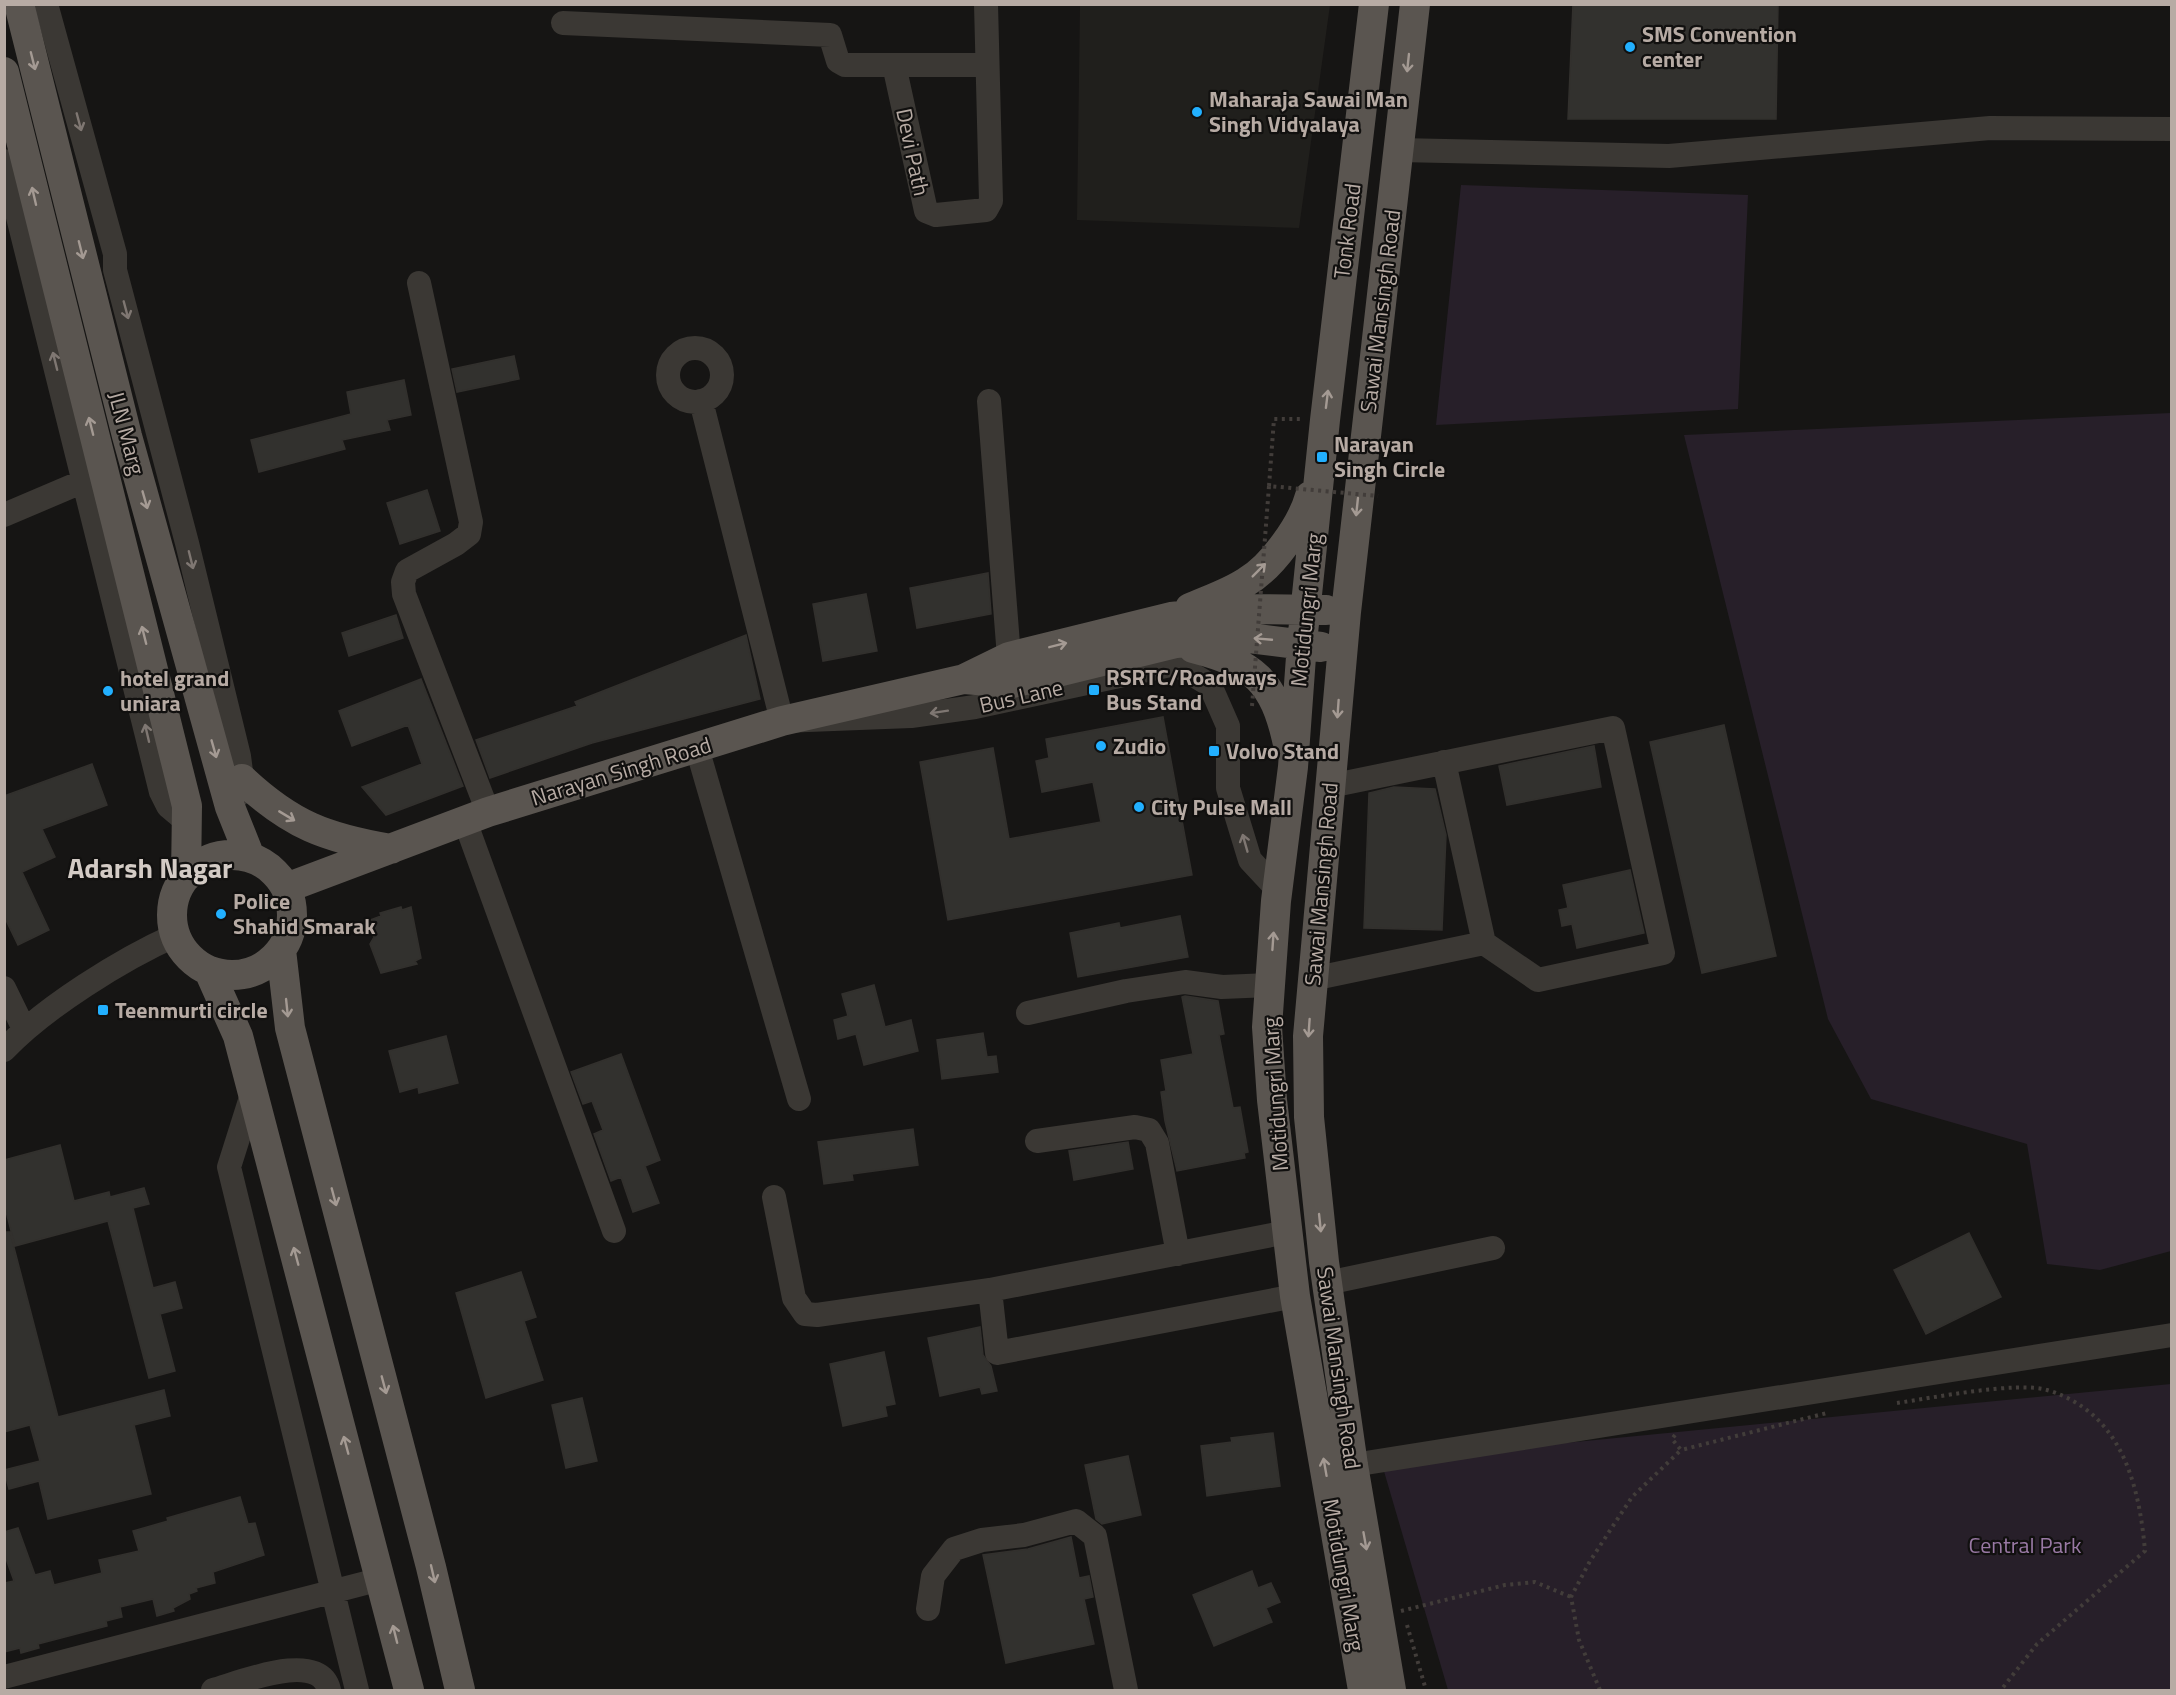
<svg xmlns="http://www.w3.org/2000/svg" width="2176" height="1695" font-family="'Titillium Web',sans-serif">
<rect width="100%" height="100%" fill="#161514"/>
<path fill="#201f1c" d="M1080,5h250l-31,223 -222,-8z"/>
<path fill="#271f29" d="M1461,185l287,10 -10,214 -302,16z
M2171,413v838l-71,19 -53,-6 -20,-120 -156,-45 -43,-80 -144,-584z
M2171,1384v306h-723l-67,-229z"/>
<path fill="#32312e" stroke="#32302d" stroke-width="1.5" d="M1573,4h205l-2,115h-208z
M514,356l5,23 -62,13 -5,-23z
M404,380l7,35 -24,5 3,10 -48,10 3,9 -86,23 -8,-32 100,-26 -4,-22z
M427,490l13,41 -40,13 -13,-41z
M988,573l3,41 -74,14 -7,-40z
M866,594l11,57 -54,10 -10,-57z
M396,615l7,23 -54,18 -7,-23z
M746,635l14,64 -168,44 -102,35 -14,-38 101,-34 -2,-4z
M421,679l42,107 -77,29 -24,-28 60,-23 -14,-39 -56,21 -13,-35z
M1163,717l29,158 -244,45 -28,-158 73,-14 16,91 92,-17 -8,-40 -51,10 -6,-31 13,-3 -3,-19z
M1724,725l52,231 -74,17 -52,-231z
M1594,746l7,41 -94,18 -8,-39z
M92,764l15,41 -65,24 13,28 -33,15 27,58 -31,15 -14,-29v-120z
M1394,787l41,2 11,46 -4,95 -78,-2 5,-135z
M1630,870l14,63 -67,15 -5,-24 -10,2 -3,-16 9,-2 -5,-23z
M401,907l1,3 9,-3 10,51 -6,3 2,3 -36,9 -11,-29 4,-7 -7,-10 3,-7 11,-4 -1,-3z
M1180,916l8,41 -110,20 -8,-44 49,-10 1,5z
M874,985l11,42 26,-7 7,31 -54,14 -8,-31 -18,5 -4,-19 14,-4 -6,-22z
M1185,996l33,5 6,33 -5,1 14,73 7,-1 8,45 -4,1 1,5 -68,13 -12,-50 -4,-29 5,-1 -5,-31 32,-6 -11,-57z
M983,1033l4,24 9,-1 2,16 -56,7 -5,-39z
M446,1036l12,47 -39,10 -1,-6 -18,5 -11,-41z
M621,1054l39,106 -15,6 14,37 -26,9 -12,-35 -10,4 -17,-47 9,-4 -11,-29 -9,3 -12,-32z
M913,1129l5,36 -66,9 1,6 -29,4 -6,-42z
M1128,1142l5,27 -59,11 -5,-29z
M60,1145l14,56 35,-9 1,5 34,-9 5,16 -16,4 20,80 22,-6 7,26 -22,6 15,57 -26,7 -41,-157 -93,25 -11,-42v-44z
M4,1232h6l48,185 106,-27 6,26 -36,9 17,69 -103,25 -9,-38 -30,8 -5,-19 36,-9 -10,-36 -26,7z
M1969,1233l32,64 -75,37 -32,-64z
M521,1272l15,45 -12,4 19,59 -57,18 -30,-105z
M980,1327l3,28 8,11 6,25 -15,3 -2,-7 -40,9 -12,-58z
M884,1352l11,52 -10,2 2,10 -44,10 -13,-62z
M582,1398l15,63 -31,7 -14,-63z
M1273,1433l7,53 -73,10 -6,-50 31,-4 -1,-4z
M1128,1456l13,59 -39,9 -6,-5 -11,-54z
M240,1497l8,27 7,-1 9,32 -51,17 2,11 -19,5 1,3 -8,3 1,5 -17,9 1,3 -17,5 -4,-17 -33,8 2,10 -16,4 1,5 -69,18 1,4 -18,5 -1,-5 -16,4v-69l10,-2 -10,-28v-21l14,-4 17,47 15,-4 4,14 48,-12 -3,-13 40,-9 -6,-20 35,-10 -1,-3z
M1071,1537l8,41 10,-2 4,21 -9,2 10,45 -88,19 -23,-108 45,-6z
M1252,1571l6,17 13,-5 9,19 -14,6 6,14 -58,24 -21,-51z"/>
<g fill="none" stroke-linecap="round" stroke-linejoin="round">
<path stroke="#423d3a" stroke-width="4" stroke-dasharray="3 4.5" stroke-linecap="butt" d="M1269,486l5,-67h28
M1897,1403c35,-5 120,-22 150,-13 74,22 92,93 98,161l-108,93 -36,46
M1675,1435l-3,4 9,11 146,-37
M1401,1611l104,-26 30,-3 36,15
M1407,1625l19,65
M1600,1690l-21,-50 -8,-43 19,-36 42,-64 49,-47"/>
<path stroke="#3b3834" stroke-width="24" d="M46,4l69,250v16l72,273 52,213 3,23 -4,16
M563,23l267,12 8,26 7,4h141
M894,65l32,146 10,4 50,-5 5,-9 -5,-197
M1399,150l270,6 321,-28 182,1
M4,161l157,631 7,14 19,16
M419,283l52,239 -2,12 -13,10 -49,27 -4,11 1,12 84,218
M668 375a27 27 0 1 1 54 0a27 27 0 1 1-54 0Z
M701,401l81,320 129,-5 64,-9 200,-43 35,21 18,41v62l22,72 28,30
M989,401l20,256
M4,515l94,-40
M697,748l102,351
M1444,762l40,181
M465,821l149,410
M1312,979l172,-36 54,37 125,-27 -50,-225 -283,58
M4,988l20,41
M1028,1013l98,-22 59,-9 37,5 48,-2
M4,1050c41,-43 118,-91 172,-115
M253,1091l-24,76 128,523
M1037,1141l98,-14 14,3 8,13 21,111
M774,1197l20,101 11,16 12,1 173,-25 297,-58
M1327,1283l166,-35
M990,1290l7,63 298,-57
M1353,1465l819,-130
M928,1609l5,-33 21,-27 28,-9 42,-5 52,-14 19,15 31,154
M4,1677l377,-98
M213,1690c26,-7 107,-41 116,0"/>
<path stroke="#5a5550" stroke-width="30" d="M19,4l108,432 103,371 20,50
M4,72l183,734 -1,71
M1190,608c18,-8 39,-15 56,-26 26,-15 56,-57 64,-86
M1193,648c61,16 81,32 95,96
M964,679l49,4 163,-40 35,-4 30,-2 80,10
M242,779c49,46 84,59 149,70
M172 915a60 60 0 1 1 120 0a60 60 0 1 1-120 0Z
M286,888l202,-76 294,-91 182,-42 45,-22 162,-40 79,-8 76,1
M281,950l9,78 141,539 29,123
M209,971l29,65 171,654
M1363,1690l-68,-394 -23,-196 -5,-73 9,-126 17,-134 9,-124 23,-223 49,-416
M1391,1690l-38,-225 -29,-203 -15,-145 -1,-81 38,-424 69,-608"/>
<path stroke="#423d3a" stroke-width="4" stroke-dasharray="3 4.5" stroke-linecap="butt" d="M1252,706l17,-220 109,10"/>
</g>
<defs><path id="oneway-shaft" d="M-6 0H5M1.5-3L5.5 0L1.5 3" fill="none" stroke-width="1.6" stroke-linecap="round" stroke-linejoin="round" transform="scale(1.5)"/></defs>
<g stroke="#a49a93">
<use href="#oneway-shaft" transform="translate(33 61) rotate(76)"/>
<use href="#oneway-shaft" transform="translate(1408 63) rotate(96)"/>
<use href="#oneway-shaft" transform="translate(34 196) rotate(-103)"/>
<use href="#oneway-shaft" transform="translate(81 250) rotate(76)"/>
<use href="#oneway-shaft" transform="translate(1327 399) rotate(-83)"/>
<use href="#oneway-shaft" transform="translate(91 426) rotate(-104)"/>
<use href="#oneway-shaft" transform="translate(145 500) rotate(74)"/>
<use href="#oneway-shaft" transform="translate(1357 507) rotate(96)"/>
<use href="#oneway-shaft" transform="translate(1259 570) rotate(-45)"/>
<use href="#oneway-shaft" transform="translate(144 635) rotate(-104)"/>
<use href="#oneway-shaft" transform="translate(1263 639) rotate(-175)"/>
<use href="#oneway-shaft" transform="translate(1058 645) rotate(-14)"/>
<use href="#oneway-shaft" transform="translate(1338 709) rotate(94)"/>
<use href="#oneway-shaft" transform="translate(214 749) rotate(74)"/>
<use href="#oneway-shaft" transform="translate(287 816) rotate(31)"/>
<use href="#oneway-shaft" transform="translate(1273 941) rotate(-86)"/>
<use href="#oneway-shaft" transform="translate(287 1008) rotate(84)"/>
<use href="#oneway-shaft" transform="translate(1309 1028) rotate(94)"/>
<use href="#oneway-shaft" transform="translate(334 1197) rotate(75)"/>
<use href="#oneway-shaft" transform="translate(1320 1223) rotate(84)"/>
<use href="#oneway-shaft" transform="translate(296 1256) rotate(-105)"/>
<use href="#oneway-shaft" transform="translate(384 1385) rotate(75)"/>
<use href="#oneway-shaft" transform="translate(346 1445) rotate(-105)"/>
<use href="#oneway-shaft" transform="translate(1325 1467) rotate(-100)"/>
<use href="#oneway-shaft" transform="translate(1365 1541) rotate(80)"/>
<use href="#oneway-shaft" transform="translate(433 1574) rotate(77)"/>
<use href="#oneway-shaft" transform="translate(395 1634) rotate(-104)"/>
</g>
<g stroke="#7f7772">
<use href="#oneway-shaft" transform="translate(79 122) rotate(75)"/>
<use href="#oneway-shaft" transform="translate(126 310) rotate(75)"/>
<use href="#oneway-shaft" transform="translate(55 361) rotate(-104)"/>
<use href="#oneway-shaft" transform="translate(191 560) rotate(76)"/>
<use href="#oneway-shaft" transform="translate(939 712) rotate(171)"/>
<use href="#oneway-shaft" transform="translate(147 733) rotate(-103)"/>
<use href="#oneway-shaft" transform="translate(1245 843) rotate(-106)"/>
</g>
<g fill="#22b0ff" stroke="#11100f" stroke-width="2">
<circle cx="1630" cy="47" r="6"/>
<circle cx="1197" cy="112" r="6"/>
<rect x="1316" y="451" width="12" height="12" rx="3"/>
<rect x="1088" y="684" width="12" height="12" rx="3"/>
<circle cx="108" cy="691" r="6"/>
<circle cx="1101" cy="746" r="6"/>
<rect x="1208" y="745" width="12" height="12" rx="3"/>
<circle cx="1139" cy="807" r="6"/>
<circle cx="221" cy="914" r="6"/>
<rect x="97" y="1004" width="12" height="12" rx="3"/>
</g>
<g text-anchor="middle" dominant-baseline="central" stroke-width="4.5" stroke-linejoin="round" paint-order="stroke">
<g font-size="22" font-weight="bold" fill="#b7aba4" stroke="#11100f" text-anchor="start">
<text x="1642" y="34">SMS Convention<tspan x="1642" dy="25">center</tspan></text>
<text x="1209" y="99">Maharaja Sawai Man<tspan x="1209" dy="25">Singh Vidyalaya</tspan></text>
<text x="1334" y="444">Narayan<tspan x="1334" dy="25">Singh Circle</tspan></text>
<text x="1106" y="677">RSRTC/Roadways<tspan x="1106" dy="25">Bus Stand</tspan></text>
<text x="120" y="678">hotel grand<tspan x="120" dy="25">uniara</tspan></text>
<text x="1113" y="746">Zudio</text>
<text x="1226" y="751">Volvo Stand</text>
<text x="1151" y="807">City Pulse Mall</text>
<text x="233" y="901">Police<tspan x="233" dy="25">Shahid Smarak</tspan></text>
<text x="115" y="1010">Teenmurti circle</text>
</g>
<g font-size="22" fill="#b7aba4" stroke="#11100f">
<text transform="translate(913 152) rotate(78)">Devi Path</text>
<text transform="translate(1347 231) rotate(-83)">Tonk Road</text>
<text transform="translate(1380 311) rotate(-83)">Sawai Mansingh Road</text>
<text transform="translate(127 433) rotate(75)">JLN Marg</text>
<text transform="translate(1306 610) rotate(-84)">Motidungri Marg</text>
<text transform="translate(1021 696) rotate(-13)">Bus Lane</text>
<text transform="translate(621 771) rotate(-17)">Narayan Singh Road</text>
<text transform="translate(1321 884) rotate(-85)">Sawai Mansingh Road</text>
<text transform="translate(1275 1094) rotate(-94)">Motidungri Marg</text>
<text transform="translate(1339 1368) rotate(82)">Sawai Mansingh Road</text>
<text transform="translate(1344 1575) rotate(80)">Motidungri Marg</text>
</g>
<g font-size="22" fill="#9979a4" stroke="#11100f">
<text x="2025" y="1545">Central Park</text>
</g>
<g font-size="28" font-weight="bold" fill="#d3cbc5" stroke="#11100f">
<text x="150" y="867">Adarsh Nagar</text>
</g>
</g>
<rect width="2176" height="1695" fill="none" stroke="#b7aba4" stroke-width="12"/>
</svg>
